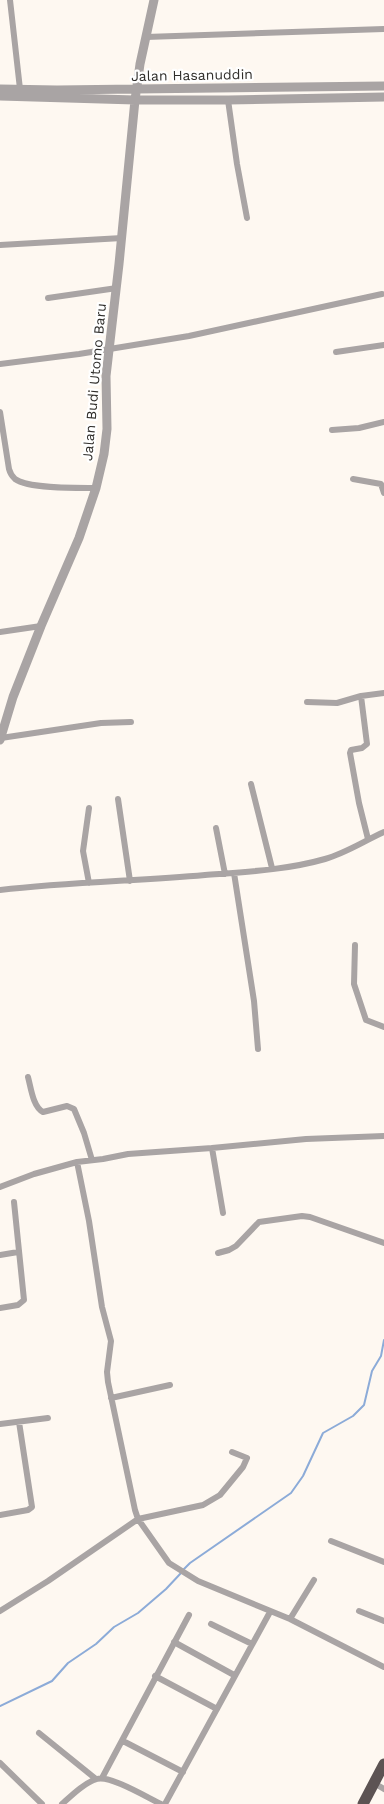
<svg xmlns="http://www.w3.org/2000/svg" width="384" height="1804" font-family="'Work Sans',sans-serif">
<rect width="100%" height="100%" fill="#fef8f1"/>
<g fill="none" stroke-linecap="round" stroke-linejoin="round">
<path stroke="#8cabd8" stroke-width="2" d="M184,1569l6,-6 101,-70 12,-17 20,-43 30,-17 11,-11 8,-34 9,-15 3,-16
M0,1706l52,-25 16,-18 28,-19 18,-17 24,-14 28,-24 15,-16"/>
<path stroke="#a9a4a4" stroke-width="6" d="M10,0l10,89
M146,37l238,-8
M228,100l9,64 10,54
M0,245l122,-7
M48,298l69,-10
M336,352l48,-7
M0,364l79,-10 110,-18 193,-42
M0,412l9,57c1,4 3,7 6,10 14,10 63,9 81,9
M332,430l27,-2 25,-6
M353,479l28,5 3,9
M0,632l41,-6
M361,696l6,48 -5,4 -11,2 -1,3 9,50 9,36
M307,702l30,1 24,-7 23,-3
M1,738l100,-15 30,-1
M251,784l21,84
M118,799l12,82
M216,828l9,46
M234,873l20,128 4,48
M89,883l-6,-32 6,-43
M0,890c68,-8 136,-9 205,-15 39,-3 82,-5 120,-16 21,-6 39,-18 59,-27
M355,945l-1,39 12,36 18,7
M28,1077c3,11 5,30 15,35l24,-6 7,3 10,24 8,27
M212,1148l11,65
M77,1162l12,59 13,86 9,34 -4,31 1,10 27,128 3,9 31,44 29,18 92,38 94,48
M0,1187l34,-13 43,-12 26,-3 25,-5 84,-6 94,-9 78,-3
M218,1253l11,-3 7,-4 23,-24 43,-6 8,1 74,26
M0,1255l18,-3
M0,1308l18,-3 6,-5 -10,-98
M111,1398l59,-13
M0,1424l48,-6
M0,1515l28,-5 4,-3 -13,-85
M331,1541l53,21
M0,1611l48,-30 90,-62 65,-14 17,-10 23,-28 4,-9 -15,-6
M359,1611l25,10
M290,1619l24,-39
M211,1624l41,20
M174,1642l60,33
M155,1676l62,33
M39,1733l57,46
M123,1741l60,31
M0,1763l42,41
M102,1778l87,-163
M379,1786l5,3
M62,1804c10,-9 22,-21 35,-25 13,-4 51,19 64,25
M165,1804l105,-192"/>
<path stroke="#a9a4a4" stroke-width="9" d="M0,89l57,1 327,-4
M0,96l135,4h93l156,-3
M0,740l13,-43 28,-71 38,-88 17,-50 8,-34 3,-25 -1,-53 13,-112 16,-164 5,-36 14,-64"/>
<path stroke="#5c5353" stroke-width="11" d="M363,1804l21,-40"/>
</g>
<g text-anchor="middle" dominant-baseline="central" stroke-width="4.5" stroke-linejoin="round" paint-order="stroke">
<g font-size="14" fill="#302e2b" stroke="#fff">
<text transform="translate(192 75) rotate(-1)">Jalan Hasanuddin</text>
<text transform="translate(94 382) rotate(-85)">Jalan Budi Utomo Baru</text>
</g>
</g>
</svg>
